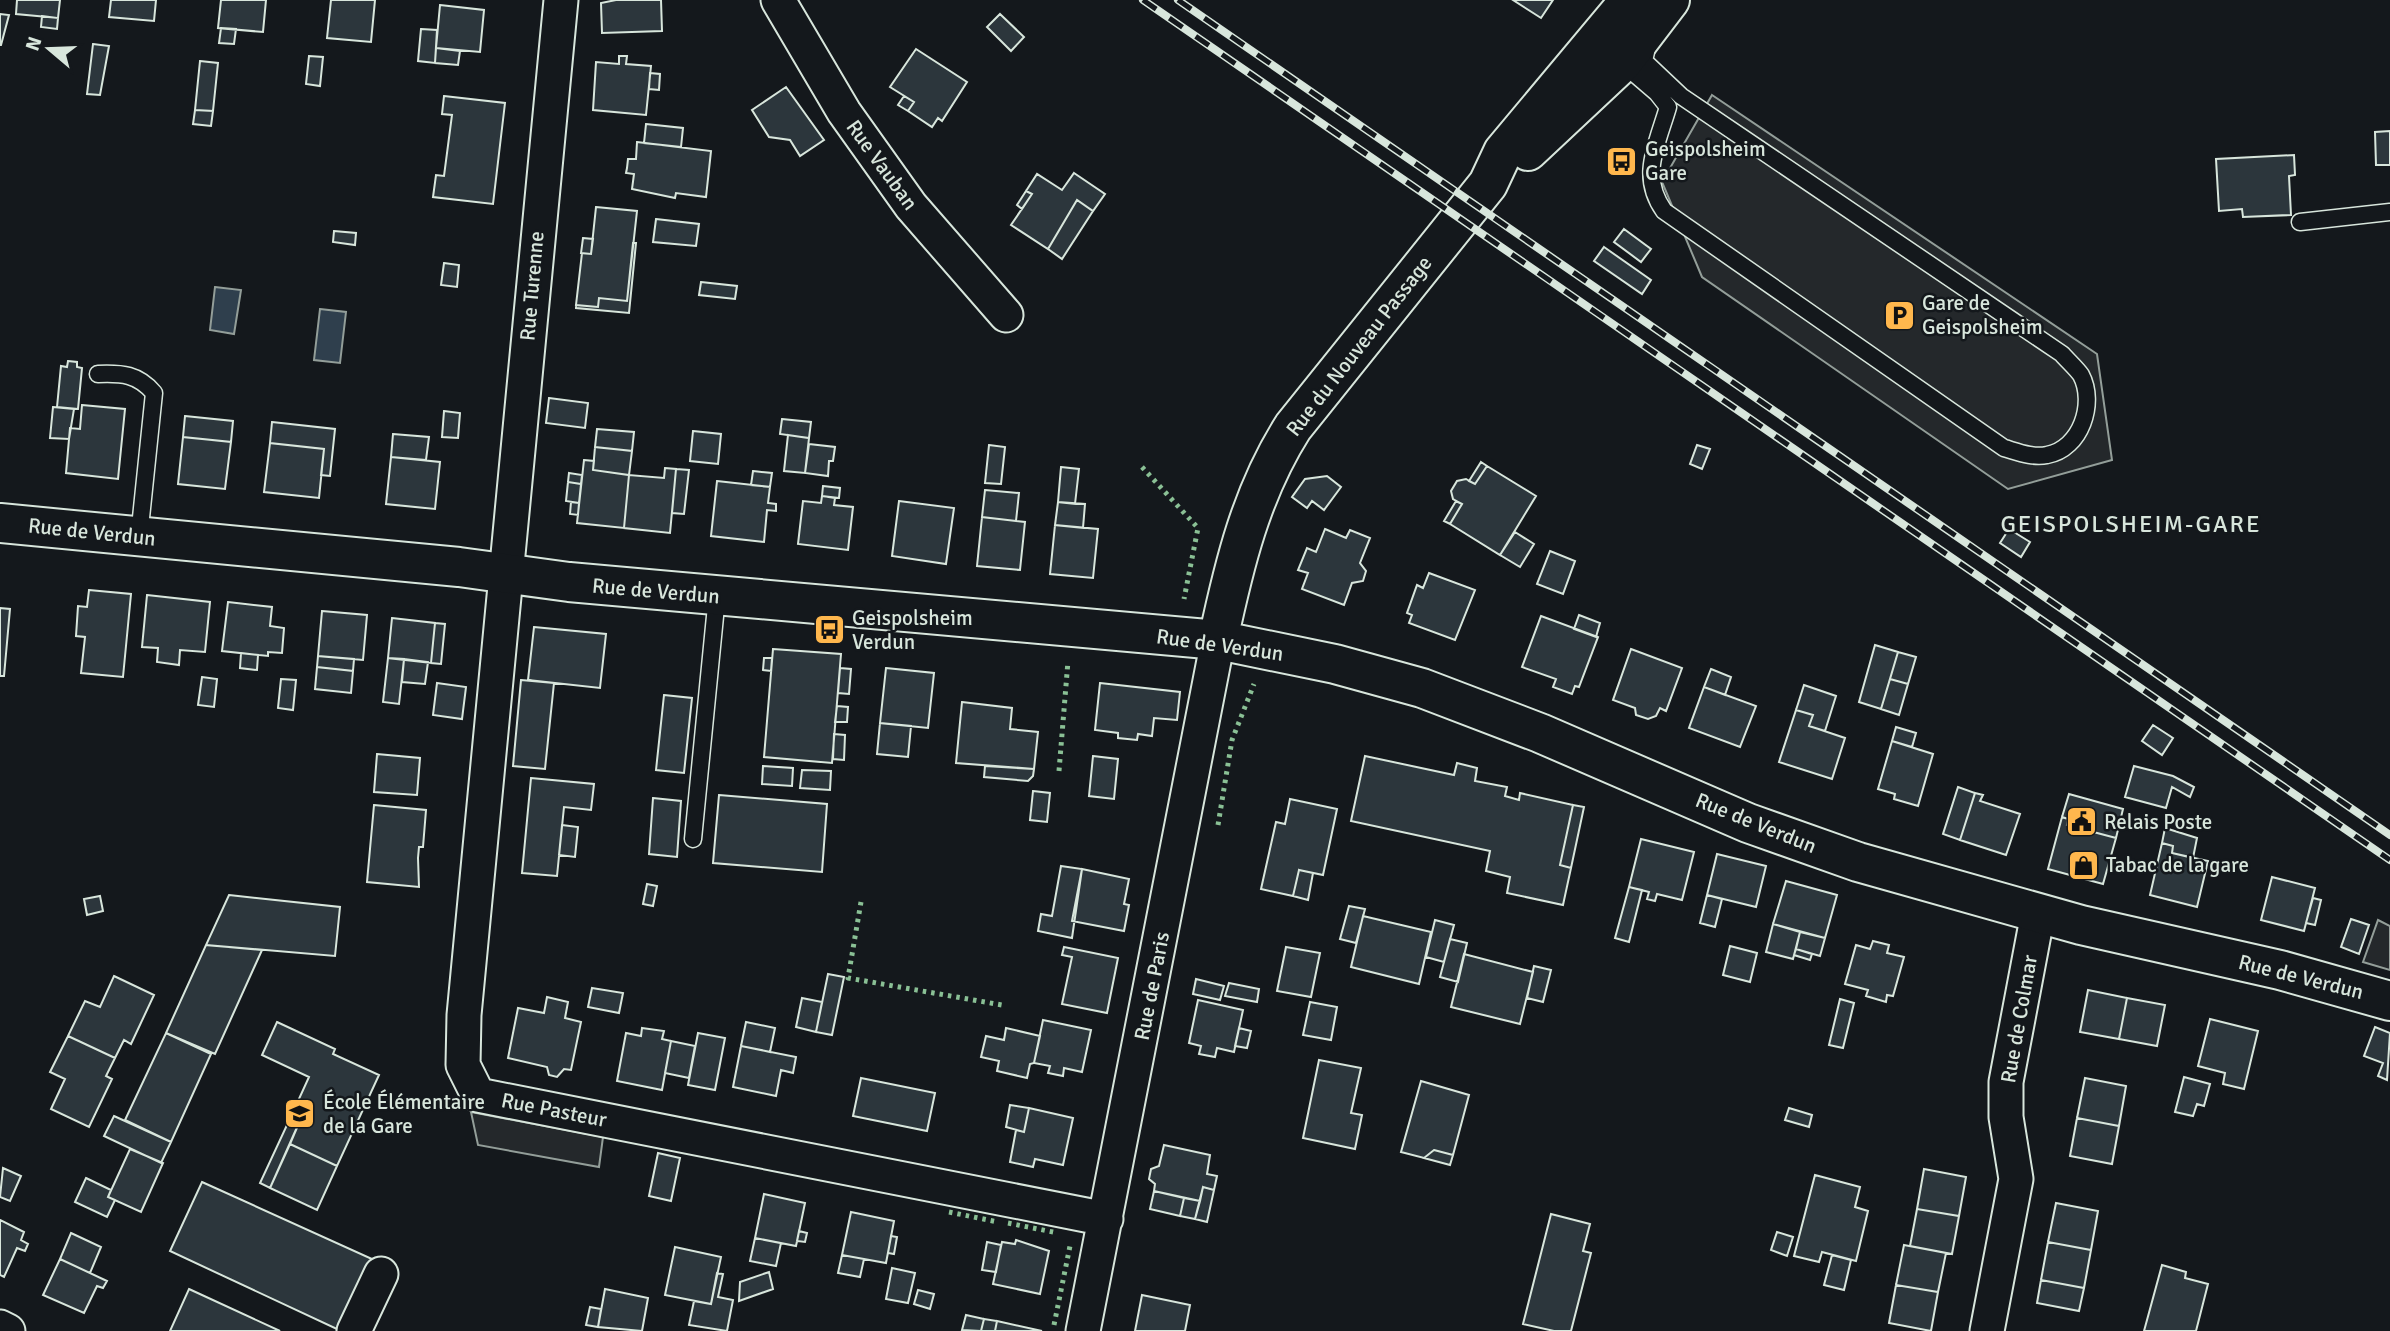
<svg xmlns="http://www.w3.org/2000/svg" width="2390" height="1331" font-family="Signika,sans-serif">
<rect width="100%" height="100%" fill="#14181c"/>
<path fill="#24282b" stroke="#939e99" stroke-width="2" d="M1712,95l385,259 15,106 -104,29 -306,-212 -40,-95z
M2378,920l12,6v44l-27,-8z
M471,1112l132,25 -4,30 -121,-22z"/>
<path fill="#2f3f4d" stroke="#939e99" stroke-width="2" d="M215,287l26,3 -7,44 -24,-4z
M320,309l26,3 -6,51 -26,-3z"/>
<path fill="#2c363c" stroke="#d8e6dc" stroke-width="2" d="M17,0h43l-2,18 -42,-4z
M111,0h45l-2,21 -45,-4z
M221,0h45l-3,32 -45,-4z
M331,0h44l-4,42 -44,-4z
M616,0h45l1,31 -60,2 -1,-30z
M1513,0h40l-12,18z
M440,5l44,5 -4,42 -44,-4z
M0,14l9,1 -8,30h-1z
M1000,14l24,23 -13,14 -24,-24z
M42,16l16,2 -1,11 -16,-2z
M221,28l15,1 -2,15 -15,-1z
M421,29l16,1 -2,33 -17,-2z
M93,44l16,2 -9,49 -13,-1z
M436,48l24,3 -2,14 -23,-2z
M916,49l51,33 -25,39 -4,-3 -6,9 -24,-16 6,-9 -24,-15z
M309,56l14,1 -3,29 -14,-2z
M619,56h8l-1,8 25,2 -5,49 -53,-5 3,-48 23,2z
M200,61l18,2 -5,48 -18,-1z
M650,73l10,1 -1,16 -10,-1z
M786,87l38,53 -24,16 -10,-16 -21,-3 -17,-27z
M444,96l61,7 -12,101 -60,-7 3,-22 8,1 8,-61 -10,-1z
M904,96l10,6 -6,9 -10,-6z
M195,110l18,1 -2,15 -18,-2z
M646,124l37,4 -2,19 -37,-4z
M2390,131v34h-14l-1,-33z
M637,142l74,9 -5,46 -30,-4 -1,5 -43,-9 2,-15 -8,-1 1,-5 1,-9h8z
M2294,155l1,20 -6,1 2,39 -48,2 -1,-8 -23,2 -3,-52z
M1074,173l31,21 -12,17 -16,-11 -29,49 -37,-24 21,-31 -6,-3 11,-17 25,16z
M1026,191l6,3 -10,15 -5,-4z
M1077,200l16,11 -31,48 -14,-10z
M596,207l41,4 -10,90 -28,-3 -1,9 -22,-2 6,-52 9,1z
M656,219l43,5 -3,22 -43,-4z
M1624,229l27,20 -10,13 -27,-20z
M334,231l22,2 -1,12 -22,-3z
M583,238l10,1 -2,15 -10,-1z
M633,243h3l-7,70 -53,-5v-3l22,2 1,-9 28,3z
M1604,247l47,33 -9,14 -48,-33z
M444,263l15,2 -2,22 -16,-2z
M701,282l36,4 -2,13 -36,-4z
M68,361l9,1v5l5,1 -4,41 -21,-2 4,-41 6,1z
M549,398l39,5 -3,25 -39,-5z
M82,405l43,4 -7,70 -52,-6 4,-45 10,1z
M53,407l21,2 -5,30 -19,-1z
M444,411l16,2 -2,25 -16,-1z
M185,416l48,5 -2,21 -48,-5z
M782,419l29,3 -2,16 -29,-4z
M272,422l63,7 -5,47 -9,-1 3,-26 -54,-6z
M597,429l37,3 -2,19 -37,-4z
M693,431l28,3 -3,30 -28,-3z
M393,434l36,3 -3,23 -35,-3z
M788,435l21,3 -4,35 -21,-2z
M183,437l48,5 -6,47 -47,-5z
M270,443l54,6 -5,49 -55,-6z
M809,444l26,3 -2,14h-4l-1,15 -23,-3z
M989,445l16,2 -4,37 -16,-1z
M1697,445l13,4 -8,20 -12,-5z
M595,447l37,4 -3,24 -36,-5z
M391,457l49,5 -5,47 -49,-5z
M584,460l10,1 -1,9 36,5 -5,53 -47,-5z
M1481,462l6,4 -12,18 -6,-3z
M1487,466l49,30 -36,59 -50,-31 12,-20 -9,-5 -2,-8 6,-10 9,-2 9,5z
M1061,467l18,2 -4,35 -17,-2z
M665,468l11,1 -6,64 -46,-5 5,-53 35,3z
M676,469l13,1 -5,44 -12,-1z
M753,471l19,2 -2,14 -19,-2z
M569,473l13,2 -1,9 -13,-2z
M1327,476l14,11 -17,23 -12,-9 -5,7 -15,-11 13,-18z
M717,481l53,6 -2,16 8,1v7l-9,-1 -3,32 -53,-6z
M568,482l13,2 -2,19 -13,-2z
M823,486l17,2 -1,10 -17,-2z
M985,490l34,3 -3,28 -34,-4z
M822,496l13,2 -1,7 19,2 -5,43 -50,-6 5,-43 18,2z
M899,501l55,7 -8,56 -54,-8z
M1456,501l6,3 -12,20 -6,-3z
M571,502l8,1 -1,12 -8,-1z
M1058,502l27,2 -2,24 -28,-3z
M982,517l43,5 -5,48 -43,-4z
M1055,525l43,4 -5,49 -43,-4z
M1325,529l21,9 4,-8 20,8 -10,25 6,8 -3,10 -11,2 -8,22 -42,-16 6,-16 -10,-3 9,-22 9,4z
M2009,529l21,13 -9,15 -21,-14z
M1515,532l19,12 -14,23 -20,-12z
M1550,551l25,10 -12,33 -26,-10z
M1429,573l46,17 -20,50 -46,-17 3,-8 -5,-2 10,-28 6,3z
M89,590l42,4 -8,83 -42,-4 4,-36 -9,-1 2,-30 9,1z
M147,595l63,7 -5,50 -25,-2 -1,15 -22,-3 1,-14 -16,-1z
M228,602l44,5 -2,19 14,2 -2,25 -14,-1v4l-46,-5z
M0,608l10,1 -6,67h-4z
M322,611l45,4 -4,45 -45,-4z
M1579,615l21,8 -4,14 -22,-8z
M1541,616l57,21 -19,50 -4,-1 -3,8 -19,-7 3,-8 -34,-12z
M392,618l43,5 -4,40 -43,-5z
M435,623l10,1 -4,40 -10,-1z
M534,627l72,7 -6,54 -72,-8z
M1875,645l23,7 -17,57 -22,-7z
M773,649l68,5 -9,109 -68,-6z
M1631,649l51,19 -16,43 -6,-3 -4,8 -8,3 -12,-4 -1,-7 -22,-8z
M1898,652l18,5 -8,27 -18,-5z
M241,653l17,2 -1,15 -17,-2z
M318,656l36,3 -1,12 -36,-4z
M388,658l16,1 -5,45 -16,-2z
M764,658h8l-1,13 -8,-1z
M404,659l24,3 -3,22 -23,-2z
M317,667l36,4 -2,22 -36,-4z
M840,668l11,1 -2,25 -11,-1z
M886,668l48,5 -6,55 -48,-5z
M1711,669l20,8 -6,18 -21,-8z
M202,677l15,2 -3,28 -16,-2z
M281,679l15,1 -3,30 -15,-2z
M1890,679l18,5 -9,31 -18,-6z
M521,680l33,3 -9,86 -32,-3z
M437,683l29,4 -4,32 -29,-4z
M1100,683l80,9 -3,28 -23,-2 -2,18 -14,-2 -1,6 -19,-2v-5l-23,-3z
M1804,685l32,11 -11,35 -16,-5 4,-11 -17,-5z
M1704,687l52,19 -16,41 -51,-19z
M664,695l28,3 -8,75 -28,-3z
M962,702l50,6 -2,21 28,3 -4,37 -78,-6z
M837,706l11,1 -1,15h-12z
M1796,710l17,5 -4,11 36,12 -13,41 -53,-17z
M880,723l31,3 -3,31 -31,-3z
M2153,725l20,13 -11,17 -20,-14z
M1896,727l20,6 -4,14 -20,-6z
M834,734l11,1 -1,25 -11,-1z
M1892,741l41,13 -15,52 -24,-7 1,-5 -17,-5z
M377,754l43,4 -3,37 -43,-3z
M1093,756l25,3 -4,40 -25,-3z
M1365,756l89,19 3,-12 20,5 -2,13 32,6 -2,9 14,4 1,-7 53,12 -13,60 11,3 -8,37 -56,-12 3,-16 -24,-6 4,-20 -139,-30z
M763,766l30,2 -1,18 -30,-2z
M985,766l49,3 -1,7 -5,5 -44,-4z
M2134,766l39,10 21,11 -4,10 -18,-10 -6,21 -41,-11z
M802,770l29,1 -1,19 -30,-2z
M531,778l63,6 -3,26 -27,-3 -7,69 -35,-3z
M1958,787l17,6 -15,47 -17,-6z
M1033,791l17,2 -3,29 -17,-2z
M1975,793l8,2 -3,6 40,13 -14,41 -46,-15z
M2069,794l54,15 -7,29 -49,-13 1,-6 -6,-2z
M719,795l108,9 -5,68 -109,-9z
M653,798l28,3 -4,56 -28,-3z
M1290,799l47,10 -14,66 -24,-5 -6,26 -32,-7 15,-67 9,2z
M374,805l52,5 -3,37h-4l-1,11 1,29 -52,-5z
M1573,805l11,2 -13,61 -11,-3z
M2062,817l6,2 -1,6 49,13 -13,46 -55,-15z
M562,825l16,2 -3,30 -16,-2z
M2165,828l32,10 -4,20 -21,-5 1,-7 -11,-3z
M1641,839l53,13 -12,48 -25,-6 -2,7 -8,-2 2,-7 -20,-5z
M2162,843l11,3 -1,7 36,8 -11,46 -47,-12z
M1717,854l49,12 -10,41 -49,-12z
M1061,866l21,3 -10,69 -34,-7 3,-17 11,2z
M1082,869l47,10 -5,25 5,1 -5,26 -52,-10z
M1299,870l14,3 -5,27 -15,-4z
M2272,877l43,11 -11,43 -43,-11z
M1786,881l51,14 -12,43 -52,-14z
M647,884l10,2 -4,20 -10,-2z
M1629,887l13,3 -13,52 -14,-4z
M229,895l111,12 -5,49 -129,-11z
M1707,895l15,4 -7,28 -15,-4z
M100,896l3,15 -16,4 -3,-16z
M2313,898l8,2 -6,25 -9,-2z
M1349,906l16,3 -9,34 -16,-4z
M1363,916l68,16 -12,52 -68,-17z
M2351,919l18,6 -10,29 -18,-7z
M1435,920l19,5 -10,37 -18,-5z
M1773,924l27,8 -7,27 -27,-7z
M1800,932l25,6 -5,18 -24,-7z
M1450,939l17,4 -9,39 -18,-5z
M1873,941l16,4 -2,8 17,4 -11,39 -6,-1 -1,7 -20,-6 2,-6 -23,-6 11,-39 14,4z
M206,945l56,5 -47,104 -49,-21z
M1730,946l27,7 -7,29 -27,-7z
M1064,947l54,11 -11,55 -45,-9 10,-47 -10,-2z
M1286,947l34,6 -9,44 -34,-6z
M1796,949l16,5 -2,6 -16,-5z
M1464,954l69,18 -13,52 -69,-17z
M1534,966l17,4 -8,32 -16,-4z
M828,974l16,3 -12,58 -16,-3z
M114,976l40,19 -23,49 -7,-4 -9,18 -47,-22 17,-35 15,6z
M1196,979l28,7 -4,14 -27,-6z
M1229,983l30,6 -2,13 -32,-6z
M592,988l31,5 -4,20 -31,-6z
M2088,990l39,8 -8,41 -39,-7z
M547,997l21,5 -3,16 16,4 -10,48 -7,-1 -7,8 -8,-2 -2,-8 -39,-9 10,-50 26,5z
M802,998l20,4 -6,30 -20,-5z
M2127,998l38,7 -8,41 -38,-7z
M1840,999l14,4 -11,45 -14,-3z
M1198,1000l45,10 -9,42 -17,-4 -2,9 -16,-3 2,-8 -12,-3z
M1310,1002l27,5 -6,33 -28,-5z
M2210,1019l48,12 -14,58 -21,-5 2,-11 -27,-7z
M1043,1020l48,10 -9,42 -18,-4 -1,8 -15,-3 2,-7 -16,-3z
M277,1022l58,27 -2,5 46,21 -42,91 -47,-22 12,-28 -9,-4 16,-35 -47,-22z
M746,1022l29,6 -5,24 -29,-6z
M2375,1027l15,6 -3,47 -9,-4 5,-13 -19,-7z
M642,1028l22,3 -2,8 9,2 -9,49 -45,-9 9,-48 15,3z
M1006,1028l34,8 -6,27 -4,1 -3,14 -30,-7 2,-10 -18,-4 5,-21 18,4z
M1239,1028l12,3 -4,17 -12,-2z
M166,1033l45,21 -40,88 -46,-22z
M698,1033l27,5 -10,52 -27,-5z
M68,1036l47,22 -9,18 6,3 -23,48 -38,-18 14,-30 -15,-7z
M671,1041l24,5 -6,32 -24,-5z
M741,1046l55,11 -3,16 -12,-3 -5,26 -43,-9z
M1319,1060l42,8 -10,45 11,2 -7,34 -52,-11z
M2184,1077l26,7 -6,22 -7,-2 -4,12 -18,-4z
M861,1078l74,15 -8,38 -74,-15z
M2085,1078l41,8 -7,40 -42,-8z
M1421,1081l48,14 -16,60 -19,-5 -10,8 -23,-6z
M1010,1105l19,3 -5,24 -18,-5z
M1029,1108l44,10 -10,47 -28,-6 -2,8 -23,-5 6,-32 8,2z
M1789,1108l23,7 -3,12 -24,-7z
M293,1112l9,4 -32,72 -10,-5z
M114,1116l57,26 -10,21 -57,-27z
M2077,1118l42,8 -7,38 -42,-8z
M290,1144l47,22 -20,44 -47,-22z
M1164,1145l46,10 -3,19 10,2 -3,14 -11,-3 -3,14 -46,-10 1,-7 -6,-5 2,-10 8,-3z
M130,1149l33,14 -22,49 -33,-15z
M1434,1150l19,5 -3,10 -26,-7z
M658,1153l22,5 -9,43 -22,-5z
M3,1168l18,8 -11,25 -10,-4z
M1924,1169l42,8 -7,39 -42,-7z
M1815,1175l45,12 -5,20 13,4 -12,50 -34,-9 -3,10 -25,-6z
M86,1178l25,12 -3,7 7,3 -8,17 -32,-15z
M202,1182l170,77 -33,71 -169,-79z
M1203,1187l11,3 -7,32 -12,-3z
M1154,1191l30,7 -4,18 -30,-7z
M764,1194l41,9 -9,43 -41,-8z
M1184,1198l16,3 -5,18 -15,-3z
M2056,1203l42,8 -7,39 -43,-8z
M1917,1209l42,7 -7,38 -42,-8z
M851,1212l43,9 -8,42 -44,-8z
M1551,1214l39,10 -7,27 8,2 -20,78h-17l-31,-7z
M0,1220l24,12 -3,8 7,4 -3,7 -8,-3 -13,29 -4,-2z
M799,1231l8,2 -2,9 -8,-1z
M1777,1232l16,5 -6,19 -16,-6z
M71,1233l30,14 -11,26 -30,-14z
M891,1236l6,1 -3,17 -6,-1z
M755,1238l26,5 -5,23 -26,-5z
M1016,1240l33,11 -9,43 -47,-10 9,-42 13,2z
M987,1242l14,3 -5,27 -14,-2z
M2048,1242l43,8 -7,38 -43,-8z
M1904,1245l42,8 -8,39 -42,-7z
M675,1247l46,10 -10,47 -46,-9z
M842,1255l22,4 -4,18 -22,-4z
M1832,1255l19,5 -7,30 -20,-5z
M60,1259l47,22 -4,7 -6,-2 -13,27 -41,-18z
M2162,1265l24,7 -1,6 23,6 -12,47h-52z
M892,1268l23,5 -7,30 -22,-4z
M769,1272l4,17 -34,12 1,-19z
M717,1273l6,1 -5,23 15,3 -6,31 -38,-6 5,-24 17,3z
M2041,1280l43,8 -5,23 -42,-8z
M1896,1285l42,7 -7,39 -42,-8z
M189,1289l91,42h-110z
M605,1289l43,9 -6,33 -44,-4z
M918,1290l16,4 -4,15 -16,-5z
M1142,1295l48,10 -5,26h-50z
M590,1307l11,2 -3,18 -12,-2z
M966,1315l18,4 -3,12 -19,-1z
M984,1319l13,2 -2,10h-14z
M997,1321l45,10h-47z"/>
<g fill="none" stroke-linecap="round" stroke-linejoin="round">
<defs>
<path id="lane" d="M1622,63l35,30 11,14c-11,38 -29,69 -4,104l340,237c14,4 29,10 43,7 34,-6 49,-52 34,-80 -5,-7 -13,-14 -19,-21l-381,-258 -37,-35 4,-18
M2300,222l90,-10
M98,374c24,-1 40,0 56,19l-15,144
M693,839l24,-243"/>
<path id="street" d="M561,0l-97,1015 -1,50 15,30 628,124
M778,0l66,112 67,94 95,109
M0,1327l8,4
M354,1331l27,-57
M1083,1331l135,-691
M1987,1331l29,-152 -10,-62v-35l32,-169"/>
<path id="secondary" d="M1528,151l94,-88 48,-63
M0,523l459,44 110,15 649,58 117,24 87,24 118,45 208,90 110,39 223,63 199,45 110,31
M1218,640c16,-75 33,-147 75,-213l195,-243 15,-32 127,-152"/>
</defs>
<use href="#lane" stroke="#d8e6dc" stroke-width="19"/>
<use href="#street" stroke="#d8e6dc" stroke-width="37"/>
<use href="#secondary" stroke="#d8e6dc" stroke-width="42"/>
<use href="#lane" stroke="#14181c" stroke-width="16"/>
<use href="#street" stroke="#14181c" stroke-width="33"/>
<use href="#secondary" stroke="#14181c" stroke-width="38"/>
<defs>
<path id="rail" d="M1143,0l1247,860
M1178,0l1212,835"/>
</defs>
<use href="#rail" stroke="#d8e6dc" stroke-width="8"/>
<use href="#rail" stroke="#14181c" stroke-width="5" stroke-dasharray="16" stroke-linecap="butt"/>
<path stroke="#8ac095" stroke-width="5" stroke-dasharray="3.5 5" stroke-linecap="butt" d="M1142,467l56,61 -14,71
M1059,771l9,-110
M1218,825l14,-85 22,-56
M861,902l-13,76 154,27
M949,1212l49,10
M1008,1223l50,10
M1054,1325l16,-79"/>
</g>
<defs>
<symbol id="bus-square" viewBox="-11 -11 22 22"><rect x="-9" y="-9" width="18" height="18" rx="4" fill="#ffb74d" stroke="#14181c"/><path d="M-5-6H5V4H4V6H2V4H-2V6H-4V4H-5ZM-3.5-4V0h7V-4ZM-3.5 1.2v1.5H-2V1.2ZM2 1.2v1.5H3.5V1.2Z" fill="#111"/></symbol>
<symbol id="parking-square" viewBox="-11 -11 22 22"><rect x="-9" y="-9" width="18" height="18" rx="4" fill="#ffb74d" stroke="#14181c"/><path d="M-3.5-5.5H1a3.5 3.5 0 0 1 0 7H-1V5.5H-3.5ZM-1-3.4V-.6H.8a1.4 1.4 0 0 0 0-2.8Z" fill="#111"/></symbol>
<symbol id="civic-square" viewBox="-11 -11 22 22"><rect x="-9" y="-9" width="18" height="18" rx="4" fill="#ffb74d" stroke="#14181c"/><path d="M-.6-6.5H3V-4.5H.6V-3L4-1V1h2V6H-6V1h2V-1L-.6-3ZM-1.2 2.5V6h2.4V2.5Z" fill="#111"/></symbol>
<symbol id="shop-square" viewBox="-11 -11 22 22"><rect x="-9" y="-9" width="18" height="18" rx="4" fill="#ffb74d" stroke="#14181c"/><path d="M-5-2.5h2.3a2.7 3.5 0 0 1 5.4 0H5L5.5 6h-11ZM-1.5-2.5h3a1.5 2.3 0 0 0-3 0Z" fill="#111"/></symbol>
<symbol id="school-square" viewBox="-11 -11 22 22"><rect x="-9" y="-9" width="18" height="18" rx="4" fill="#ffb74d" stroke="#14181c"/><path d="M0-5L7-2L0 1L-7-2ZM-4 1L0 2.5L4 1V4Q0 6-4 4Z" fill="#111"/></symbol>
</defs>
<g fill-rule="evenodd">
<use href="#bus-square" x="1604" y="144" width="35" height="35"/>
<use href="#parking-square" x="1882" y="298" width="35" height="35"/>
<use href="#bus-square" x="812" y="612" width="35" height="35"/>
<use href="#civic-square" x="2064" y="804" width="35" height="35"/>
<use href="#shop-square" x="2066" y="848" width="35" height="35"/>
<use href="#school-square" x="282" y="1096" width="35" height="35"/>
</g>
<g text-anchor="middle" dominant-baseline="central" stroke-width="5" stroke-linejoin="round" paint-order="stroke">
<g font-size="21" fill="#d8e6dc" stroke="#14181c" text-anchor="start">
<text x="1645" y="149">Geispolsheim<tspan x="1645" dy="24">Gare</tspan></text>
<text x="1922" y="303">Gare de<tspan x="1922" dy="24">Geispolsheim</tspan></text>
<text x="852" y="618">Geispolsheim<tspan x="852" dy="24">Verdun</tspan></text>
<text x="2104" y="822">Relais Poste</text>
<text x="2106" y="865">Tabac de la gare</text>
<text x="323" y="1102">École Élémentaire<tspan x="323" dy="24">de la Gare</tspan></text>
</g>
<g font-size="21" fill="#d8e6dc" stroke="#14181c">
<text transform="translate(882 165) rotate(54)">Rue Vauban</text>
<text transform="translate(532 286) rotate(-85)">Rue Turenne</text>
<text transform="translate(1359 346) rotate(-52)">Rue du Nouveau Passage</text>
<text transform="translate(92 532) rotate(6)">Rue de Verdun</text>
<text transform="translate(656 591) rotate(5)">Rue de Verdun</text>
<text transform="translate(1220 645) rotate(8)">Rue de Verdun</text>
<text transform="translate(1756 823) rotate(22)">Rue de Verdun</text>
<text transform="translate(2301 977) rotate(14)">Rue de Verdun</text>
<text transform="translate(1152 986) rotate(-79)">Rue de Paris</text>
<text transform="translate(2019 1019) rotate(-80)">Rue de Colmar</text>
<text transform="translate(554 1110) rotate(11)">Rue Pasteur</text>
</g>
<g font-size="24" letter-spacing="2" fill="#d8e6dc" stroke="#14181c">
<text x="2131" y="524">GEISPOLSHEIM-GARE</text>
</g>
</g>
<g transform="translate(49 49) rotate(289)" stroke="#14181c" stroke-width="5" paint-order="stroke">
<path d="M0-5L12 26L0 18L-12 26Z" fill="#d8e6dc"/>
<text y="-10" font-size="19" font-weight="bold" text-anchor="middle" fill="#d8e6dc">N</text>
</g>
</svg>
